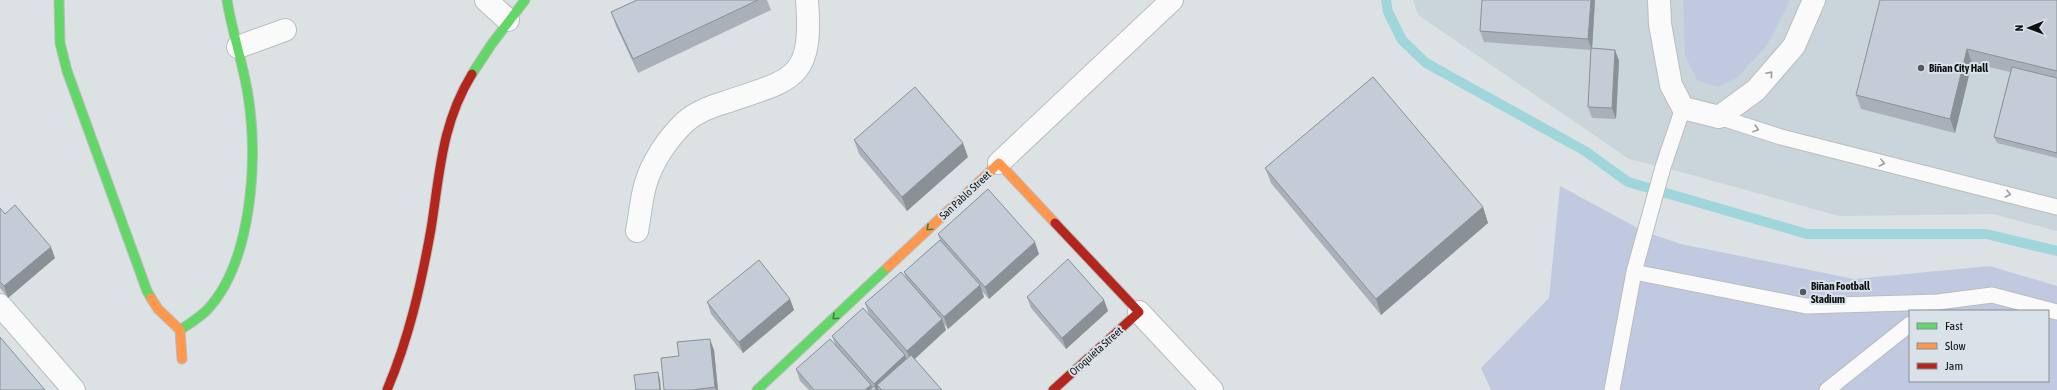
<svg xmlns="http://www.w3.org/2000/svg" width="2057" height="390" font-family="'Asap Condensed',sans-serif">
<rect width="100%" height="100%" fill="#dce1e4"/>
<path fill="#c9d4db" d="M1413,0h644v231l-64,-17 -154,2 -176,-49 -34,-8 -211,-144z"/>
<path fill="#c1c9e1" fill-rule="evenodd" d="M1683,0h107l-23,45 -29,32 -20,10 -21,-7 -12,-25z
M1560,186l85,46 36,12 173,35 136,-13 67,20v104h-566l-10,-22 68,-70zM1910,311h138v70h-138z"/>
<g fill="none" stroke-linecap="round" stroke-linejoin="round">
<path stroke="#9ed6db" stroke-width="10" d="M1386,0l2,12 14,28 24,23 159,88 43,31 179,52h179l71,17"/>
<defs>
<path id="lane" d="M1719,117l62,20 276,70
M1634,272l172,34 132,-4 54,-7 65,17
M1612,390l22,-118 29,-105 20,-59
M1827,390l83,-66"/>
<path id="street" d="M486,0l22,20
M1659,0l1,24 11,61 12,23 36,9 37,-27 38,-44 20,-46
M238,47l47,-17
M999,163l173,-163
M637,231c3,-15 4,-31 8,-45 6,-23 23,-48 40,-64 11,-10 27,-16 41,-20 68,-23 87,-22 81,-102
M0,305l74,85
M1139,312l73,78"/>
<path id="fast" d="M59,0l1,43 7,28 80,220 4,7
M472,74l19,-29 34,-45
M180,330c9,-6 19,-12 27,-20 46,-49 51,-152 41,-215 -5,-32 -16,-63 -21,-95
M757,390l131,-123"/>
<path id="slow" d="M888,267l111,-104 56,60
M151,298l7,11 22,21 2,29"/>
<path id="jam" d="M387,390c22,-52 34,-105 44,-161 9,-56 10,-104 41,-155
M1053,390l86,-78 -84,-89"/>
</defs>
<use href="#lane" stroke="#b9bdbf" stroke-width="17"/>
<use href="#street" stroke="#b9bdbf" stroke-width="24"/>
<use href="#fast" stroke="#b9bdbf" stroke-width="11"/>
<use href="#slow" stroke="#b9bdbf" stroke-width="11"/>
<use href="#jam" stroke="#b9bdbf" stroke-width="11"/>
<use href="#lane" stroke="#fafafb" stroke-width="15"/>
<use href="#street" stroke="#fafafb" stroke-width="22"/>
<use href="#fast" stroke="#63d668" stroke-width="9"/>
<use href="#slow" stroke="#ff974d" stroke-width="9"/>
<use href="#jam" stroke="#b3261e" stroke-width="9"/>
</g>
<path fill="#a9b0b9" d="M637,0h130l4,10 -133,63 -22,-47 -5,-14z
M1595,0l-3,48 23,2 4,11 -3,58 -24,-1 -4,-11 3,-57 -107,-8 -4,-11z
M2057,0v158l-60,-15 -3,-6 16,-65 -38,-9 -17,70 -94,-24 -5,-14z
M854,140l114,17 -61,54 -48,-57z
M1265,168l218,39 5,16 -107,92 -110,-132z
M0,208l5,6 50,44 -47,40 -8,-10z
M938,234l101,20 -50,45 -7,-8 2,6 -36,32 -4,-5 2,6 -31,29 27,31h-133l-9,-9 -4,-12 39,-25 -3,-8 37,-21 -4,-12 41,-25 -2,-6 36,-32z
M1027,297l77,3 4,11 -42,38 -35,-41z
M790,299l4,11 -51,43 -32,-39 -4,-12z
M714,350l4,40h-54l15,-34z"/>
<path fill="#899096" d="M1591,0h4l-3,50 -4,-11z
M1967,49l5,14 -17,70 -5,-14z
M1615,50l4,11 -3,58 -4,-11z
M963,143l5,14 -61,54 -5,-14z
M1483,207l5,16 -107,92 -5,-16z
M1035,242l4,12 -50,45 -4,-12z
M51,247l4,11 -47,40 -4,-12z
M980,285l4,12 -36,32 -4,-12z
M790,299l4,11 -51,43 -4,-11z
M1104,300l4,11 -42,38 -4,-11z
M942,319l4,11 -35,32 -4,-11z
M710,339l4,11 4,40h-2l-1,-3z
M905,355l4,12 -32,18 2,5h-3l-2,-6z
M658,372l2,7 1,11h-1z
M871,385l2,5h-8z"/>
<path fill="#c4cdd7" stroke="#899096" d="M637,0h121l-125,59 -22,-47z
M1482,0h109l-3,39 -108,-8z
M1880,0h177v71l-90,-22 -17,70 -94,-24z
M1591,48l24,2 -3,58 -24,-1z
M2012,67l45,11v75l-63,-16z
M1373,77l110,130 -107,92 -111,-131z
M915,87l48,56 -61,54 -48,-57z
M988,189l47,53 -50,45 -47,-53z
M15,205l36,42 -47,39 -4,-4v-74l5,6z
M940,240l40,45 -36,32 -40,-45z
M1068,259l36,41 -42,38 -35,-41z
M759,260l31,39 -51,43 -32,-40z
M901,272l41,47 -35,32 -42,-48z
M863,308l42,47 -31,29 -42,-48z
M0,337l45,53h-45z
M710,339l5,48 -23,3h-28l-3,-32 18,-2 -2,-14z
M830,339l41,46 -6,5h-51l-18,-21z
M911,355l31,35h-60l-5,-5z
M658,372l2,18h-24l-2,-15z
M874,386l3,4h-8z"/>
<defs><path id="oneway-chevron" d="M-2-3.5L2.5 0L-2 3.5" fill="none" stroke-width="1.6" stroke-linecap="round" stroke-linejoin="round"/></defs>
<g stroke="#9b9c9e">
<use href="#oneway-chevron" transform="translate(1770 74) rotate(-49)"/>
<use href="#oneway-chevron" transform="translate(1756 129) rotate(18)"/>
<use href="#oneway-chevron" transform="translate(1882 163) rotate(14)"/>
<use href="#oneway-chevron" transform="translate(2008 194) rotate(14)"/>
</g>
<g stroke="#3c7d41">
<use href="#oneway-chevron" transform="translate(929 228) rotate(137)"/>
<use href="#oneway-chevron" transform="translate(835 317) rotate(137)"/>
</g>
<g fill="#55595c" stroke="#d9e2e8" stroke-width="1.5">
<circle cx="1921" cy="68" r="4"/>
<circle cx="1803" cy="292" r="4"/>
</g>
<g text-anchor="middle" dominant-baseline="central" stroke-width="4" stroke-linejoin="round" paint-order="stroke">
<g font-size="11" font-weight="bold" fill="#0d1012" stroke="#d9e2e8" text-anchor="start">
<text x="1929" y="68">Biñan City Hall</text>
<text x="1811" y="286">Biñan Football<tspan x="1811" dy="13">Stadium</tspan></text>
</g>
<g font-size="11" fill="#0d1012" stroke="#d9e2e8">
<text transform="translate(965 195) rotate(-43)">San Pablo Street</text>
<text transform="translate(1096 351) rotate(-42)">Oroquieta Street</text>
</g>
</g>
<rect x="1909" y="310" width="140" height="72" fill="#d9e2e8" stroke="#878e92"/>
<rect x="1917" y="323" width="20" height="6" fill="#63d668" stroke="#878e92"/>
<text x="1945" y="330" font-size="12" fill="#0d1012">Fast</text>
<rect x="1917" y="343" width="20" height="6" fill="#ff974d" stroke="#878e92"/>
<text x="1945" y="350" font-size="12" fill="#0d1012">Slow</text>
<rect x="1917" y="363" width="20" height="6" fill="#b3261e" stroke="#878e92"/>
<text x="1945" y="370" font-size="12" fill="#0d1012">Jam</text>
<g transform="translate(2029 28) rotate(269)" stroke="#d9e2e8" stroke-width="3" paint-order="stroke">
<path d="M0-3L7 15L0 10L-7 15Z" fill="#0d1012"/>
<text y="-6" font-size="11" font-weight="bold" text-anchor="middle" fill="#0d1012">N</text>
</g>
</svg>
